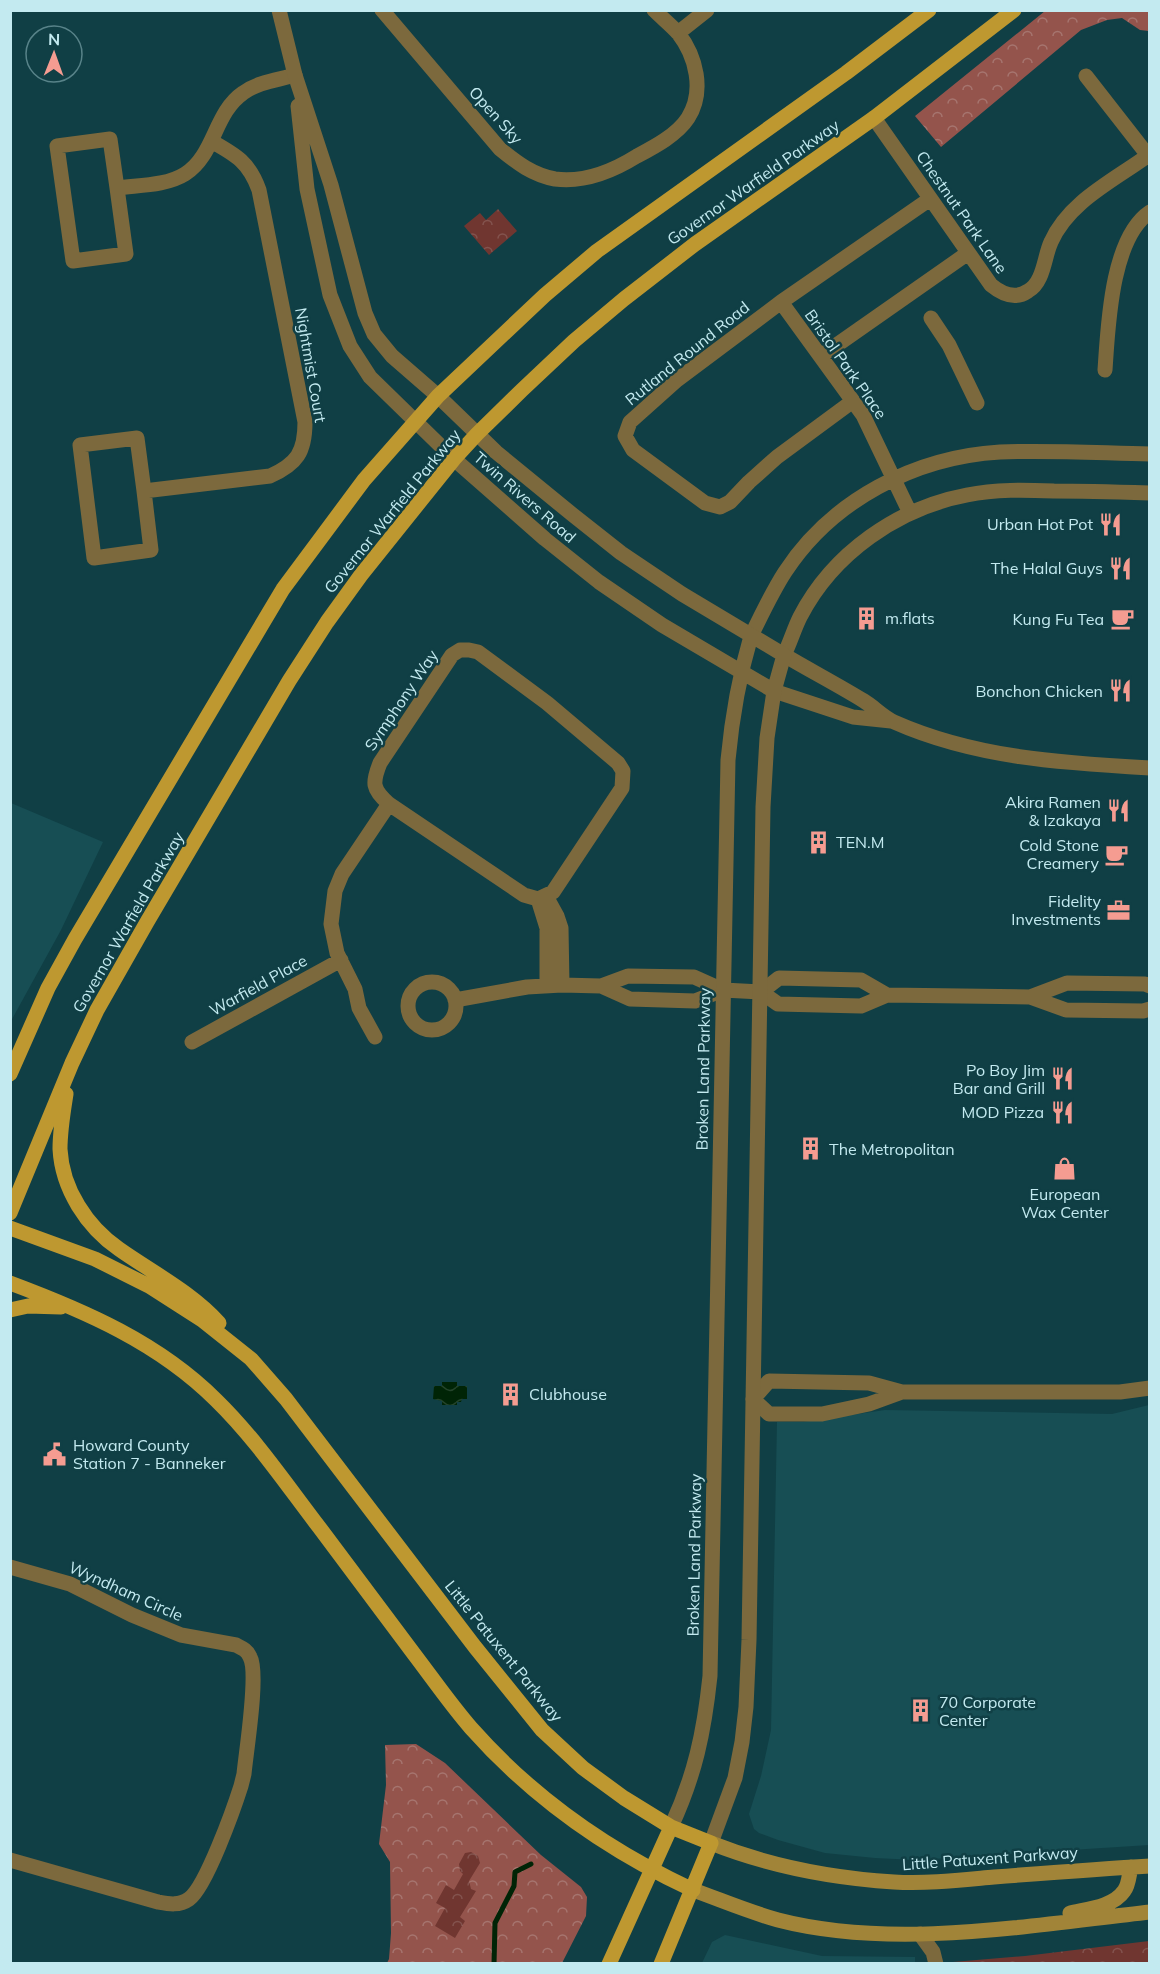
<svg xmlns="http://www.w3.org/2000/svg" width="1160" height="1974" font-family="Mulish,sans-serif">
<defs>
<pattern id="forest-crowns" width="20" height="18" patternUnits="userSpaceOnUse" patternTransform="scale(1.5)"><rect width="20" height="18" fill="#94544c"/><path d="M2 6a3 3 0 1 1 6 0M12 15a3 3 0 1 1 6 0" fill="none" stroke="#a6756f"/></pattern>
<pattern id="park-crowns" width="20" height="18" patternUnits="userSpaceOnUse" patternTransform="scale(1.5)"><rect width="20" height="18" fill="#703630"/><path d="M2 6a3 3 0 1 1 6 0M12 15a3 3 0 1 1 6 0" fill="none" stroke="#83534e"/></pattern>
<pattern id="water-waves" width="16" height="10" patternUnits="userSpaceOnUse" patternTransform="scale(1.5)"><rect width="16" height="10" fill="#002406"/><path d="M0 5q4-4 8 0t8 0" fill="none" stroke="#24442b"/></pattern>
</defs>
<rect width="100%" height="100%" fill="#103f45"/>
<path fill="#174e54" d="M11,803l92,39 -42,88 -50,91z
M1149,1405v440l-233,15 -41,-2 -50,-5 -47,-13 -19,-7 -5,-4 -5,-15 12,-38 10,-46 6,-308h26l82,-12 227,4z
M725,1935l97,21 93,1v6h-213l10,-21z"/>
<path fill="url(#forest-crowns)" d="M1045,11h104v20l-9,-1 -18,-12 -15,2 -26,10 -140,117 -26,-31z
M416,1744l29,19 96,92 40,32 6,10 -1,19 -24,47h-175l2,-4 2,-26 -1,-71 -11,-18 7,-59 -1,-40z"/>
<path fill="url(#park-crowns)" d="M498,209l19,22 -28,24 -25,-29 16,-13 6,7z
M471,1852l7,4 2,7 -11,18 2,8 5,2 -16,26 5,4 -10,17 -20,-12 10,-18 -9,-5 10,-18 8,5 9,-16 -3,-3 -1,-7 6,-11z
M1149,1941v22h-196v-1l72,-6z"/>
<path fill="url(#water-waves)" d="M442,1382h15v4h10v13h-5l-1,3h-4v3h-15v-4l-9,-2 1,-13h8z"/>
<g fill="none" stroke-linecap="round" stroke-linejoin="round">
<path stroke="#002406" stroke-width="5" d="M494,1964l1,-41 19,-37 1,-14 16,-8"/>
<path stroke="#7c693d" stroke-width="15" d="M382,10l118,139c17,14 33,26 55,30 30,4 58,-8 82,-23 17,-9 40,-21 51,-38 17,-27 8,-62 -10,-85 -7,-8 -16,-15 -24,-23
M678,33l29,-23
M1086,76l64,82
M874,118l117,167c11,9 24,15 37,6 16,-9 16,-34 23,-49 18,-41 64,-62 99,-88
M117,188l-7,-49 -53,7 16,115 53,-7 -9,-66c21,-3 49,-2 68,-14 30,-19 29,-61 58,-81 15,-11 35,-13 52,-18
M781,302l82,113 47,98
M931,318l18,27 28,58
M821,356l147,-103
M1105,370c3,-43 6,-132 45,-158
M853,401l-76,56 -28,25 -19,20 -10,5 -15,-4 -72,-53 -8,-14 5,-14 47,-42 104,-78 149,-103
M144,491l-7,-53 -57,7 14,113 57,-8 -7,-59 126,-15c27,-12 35,-24 35,-54l-46,-232c-10,-28 -23,-35 -48,-49
M1150,493c-32,-1 -64,-2 -96,-2 -29,-1 -58,-2 -87,4 -69,13 -134,58 -167,122 -6,12 -10,26 -16,38 27,16 54,30 80,46 10,6 19,16 30,21 81,36 168,41 256,46
M751,636c11,-22 21,-44 34,-64 47,-72 130,-115 215,-120 49,-2 100,1 150,2
M460,650h9l9,2 69,51 71,60 5,8 -1,17 -69,104 -15,7 -14,-4 -135,-91c-17,-15 -17,-21 -9,-41l72,-108z
M774,691l79,26 38,4
M546,896l11,20 4,12 1,57
M538,899l9,29v58
M408 1006a24 24 0 1 1 48 0a24 24 0 1 1-48 0Z
M601,986l29,13 65,2 28,-11
M761,992l18,-14 82,2 26,15
M1030,997l37,-14 78,1 5,2
M455,1000l72,-13 35,-2 39,1 27,-10 66,1 29,13 38,2 17,12 83,2 26,-11 143,2 36,13 77,1 7,-2
M375,1037l-16,-29 -4,-19 -18,-36 -6,-29 4,-33 7,-17 47,-70
M192,1042l149,-82
M902,1392l-33,12 -47,10h-53l-16,-15 16,-18 100,2 33,9h218l30,-4
M10,1567l60,17 62,31 49,20 55,10c6,3 11,5 14,12 9,16 -4,95 -6,117l-3,12c-7,22 -35,101 -52,113 -10,7 -20,5 -31,3l-148,-42
M920,1934l13,18 3,12"/>
<path stroke="#7c693d" stroke-width="15" d="M279,10l16,65 36,110 34,128 9,21 18,22 46,40 58,56 77,63 48,38 61,41 102,61 -10,36 -7,47 -4,69 -14,833 -3,67 -4,35 -7,36 -24,65
M298,106l9,83 23,106 20,51 20,31 84,82 91,80 54,43 63,43 112,66
M671,1827c24,-52 33,-94 39,-151l18,-916c4,-43 11,-83 23,-124"/>
<path stroke="#a18438" stroke-width="15" d="M711,1843c58,23 121,35 183,39 33,2 67,-2 100,-5 52,-4 104,-8 156,-11
M693,1890c28,10 56,22 85,30 116,30 254,5 372,-8
M1070,1913c17,-4 43,-6 54,-22 5,-6 5,-17 7,-24"/>
<path stroke="#be9830" stroke-width="15" d="M10,1074l38,-86 27,-49 208,-350 81,-109 74,-84 107,-101 52,-44 249,-178 83,-63
M66,1094c-3,19 -6,36 -6,55 2,40 27,78 59,100 34,24 72,43 100,74
M10,1213l62,-150 25,-53 50,-88 142,-241 38,-59 34,-47 93,-116 23,-25 45,-44 52,-49 50,-42 71,-55 179,-126 140,-108
M10,1228l85,31 54,27 53,34 49,39 35,40 189,248 67,83 41,38 41,30 47,29 40,16 -50,121
M10,1283c75,28 149,60 206,117 39,38 70,84 103,127 32,43 64,85 95,127 19,25 37,51 57,74 62,70 138,123 222,162
M10,1310l18,-4 33,1
M609,1964l62,-137"/>
</g>
<defs>
<symbol id="restaurant-bare" viewBox="-9 -9 18 18"><path d="M-5-6h1v4h1v-4h1v4h1v-4h1v5L-1.5 .5V6h-2V.5L-5-1ZM5-6V6H3V1.5H1.5Q1.5-4 5-6Z" fill="#f59c91" stroke="#103f45" stroke-width="2.5" paint-order="stroke"/></symbol>
<symbol id="building-bare" viewBox="-9 -9 18 18"><path d="M-4-6H4V6H1V3H-1V6H-4ZM-2.5-4.3h1.7v1.8h-1.7ZM.8-4.3h1.7v1.8H.8ZM-2.5-1h1.7V.8h-1.7ZM.8-1h1.7V.8H.8Z" fill="#f59c91" stroke="#103f45" stroke-width="2.5" paint-order="stroke"/></symbol>
<symbol id="cafe-bare" viewBox="-9 -9 18 18"><path d="M-5.5-4.5H6V0H3Q3 3.5 0 3.5H-2.5Q-5.5 3.5-5.5 0ZM3-3.2v2h1.7v-2ZM-6 4.5H4V6H-6Z" fill="#f59c91" stroke="#103f45" stroke-width="2.5" paint-order="stroke"/></symbol>
<symbol id="office-bare" viewBox="-9 -9 18 18"><path d="M-6-3h4V-5.5h4V-3h4V5H-6ZM-1-4.5V-3h2v-1.5ZM-6 0V1H6V0Z" fill="#f59c91" stroke="#103f45" stroke-width="2.5" paint-order="stroke"/></symbol>
<symbol id="shop-bare" viewBox="-9 -9 18 18"><path d="M-5-2.5h2.3a2.7 3.5 0 0 1 5.4 0H5L5.5 6h-11ZM-1.5-2.5h3a1.5 2.3 0 0 0-3 0Z" fill="#f59c91" stroke="#103f45" stroke-width="2.5" paint-order="stroke"/></symbol>
<symbol id="civic-bare" viewBox="-9 -9 18 18"><path d="M-.6-6.5H3V-4.5H.6V-3L4-1V1h2V6H-6V1h2V-1L-.6-3ZM-1.2 2.5V6h2.4V2.5Z" fill="#f59c91" stroke="#103f45" stroke-width="2.5" paint-order="stroke"/></symbol>
</defs>
<g fill-rule="evenodd">
<use href="#restaurant-bare" x="1094" y="508" width="33" height="33"/>
<use href="#restaurant-bare" x="1104" y="552" width="33" height="33"/>
<use href="#building-bare" x="850" y="602" width="33" height="33"/>
<use href="#cafe-bare" x="1106" y="602" width="33" height="33"/>
<use href="#restaurant-bare" x="1104" y="674" width="33" height="33"/>
<use href="#restaurant-bare" x="1102" y="794" width="33" height="33"/>
<use href="#building-bare" x="802" y="826" width="33" height="33"/>
<use href="#cafe-bare" x="1100" y="838" width="33" height="33"/>
<use href="#office-bare" x="1102" y="894" width="33" height="33"/>
<use href="#restaurant-bare" x="1046" y="1062" width="33" height="33"/>
<use href="#restaurant-bare" x="1046" y="1096" width="33" height="33"/>
<use href="#building-bare" x="794" y="1132" width="33" height="33"/>
<use href="#shop-bare" x="1048" y="1152" width="33" height="33"/>
<use href="#building-bare" x="494" y="1378" width="33" height="33"/>
<use href="#civic-bare" x="38" y="1438" width="33" height="33"/>
<use href="#building-bare" x="904" y="1694" width="33" height="33"/>
</g>
<g text-anchor="middle" dominant-baseline="central" stroke-width="5" stroke-linejoin="round" paint-order="stroke">
<g font-size="16" fill="#c3eaf0" stroke="#103f45">
<text transform="translate(496 115) rotate(48)">Open Sky</text>
<text transform="translate(753 182) rotate(-35)">Governor Warfield Parkway</text>
<text transform="translate(962 212) rotate(55)">Chestnut Park Lane</text>
<text transform="translate(687 353) rotate(-39)">Rutland Round Road</text>
<text transform="translate(846 364) rotate(55)">Bristol Park Place</text>
<text transform="translate(311 365) rotate(80)">Nightmist Court</text>
<text transform="translate(525 497) rotate(41)">Twin Rivers Road</text>
<text transform="translate(392 511) rotate(-51)">Governor Warfield Parkway</text>
<text transform="translate(401 700) rotate(-56)">Symphony Way</text>
<text transform="translate(128 922) rotate(-60)">Governor Warfield Parkway</text>
<text transform="translate(258 985) rotate(-29)">Warfield Place</text>
<text transform="translate(703 1069) rotate(-89)">Broken Land Parkway</text>
<text transform="translate(694 1555) rotate(-89)">Broken Land Parkway</text>
<text transform="translate(126 1591) rotate(24)">Wyndham Circle</text>
<text transform="translate(504 1651) rotate(51)">Little Patuxent Parkway</text>
<text transform="translate(990 1858) rotate(-4)">Little Patuxent Parkway</text>
</g>
<g font-size="16" fill="#c3eaf0" stroke="#103f45" text-anchor="end">
<text x="1093" y="524">Urban Hot Pot</text>
<text x="1103" y="568">The Halal Guys</text>
<text x="885" y="618" text-anchor="start">m.flats</text>
<text x="1104" y="619">Kung Fu Tea</text>
<text x="1103" y="691">Bonchon Chicken</text>
<text x="1101" y="802">Akira Ramen<tspan x="1101" dy="18">&amp; Izakaya</tspan></text>
<text x="836" y="842" text-anchor="start">TEN.M</text>
<text x="1099" y="845">Cold Stone<tspan x="1099" dy="18">Creamery</tspan></text>
<text x="1101" y="901">Fidelity<tspan x="1101" dy="18">Investments</tspan></text>
<text x="1045" y="1070">Po Boy Jim<tspan x="1045" dy="18">Bar and Grill</tspan></text>
<text x="1044" y="1112">MOD Pizza</text>
<text x="829" y="1149" text-anchor="start">The Metropolitan</text>
<text x="1065" y="1194" text-anchor="middle">European<tspan x="1065" dy="18">Wax Center</tspan></text>
<text x="529" y="1394" text-anchor="start">Clubhouse</text>
<text x="73" y="1445" text-anchor="start">Howard County<tspan x="73" dy="18">Station 7 - Banneker</tspan></text>
<text x="939" y="1702" text-anchor="start">70 Corporate<tspan x="939" dy="18">Center</tspan></text>
</g>
</g>
<rect width="1160" height="1974" fill="none" stroke="#c3eaf0" stroke-width="24"/>
<g transform="translate(54 54) rotate(1)"><circle r="28" fill="#103f45" stroke="#588389" stroke-width="1.5"/>
<path d="M0-4.5L10 22L0 15L-10 22Z" fill="#f59c91"/>
<text y="-9" font-size="16" font-weight="bold" text-anchor="middle" fill="#c3eaf0">N</text>
</g>
</svg>
